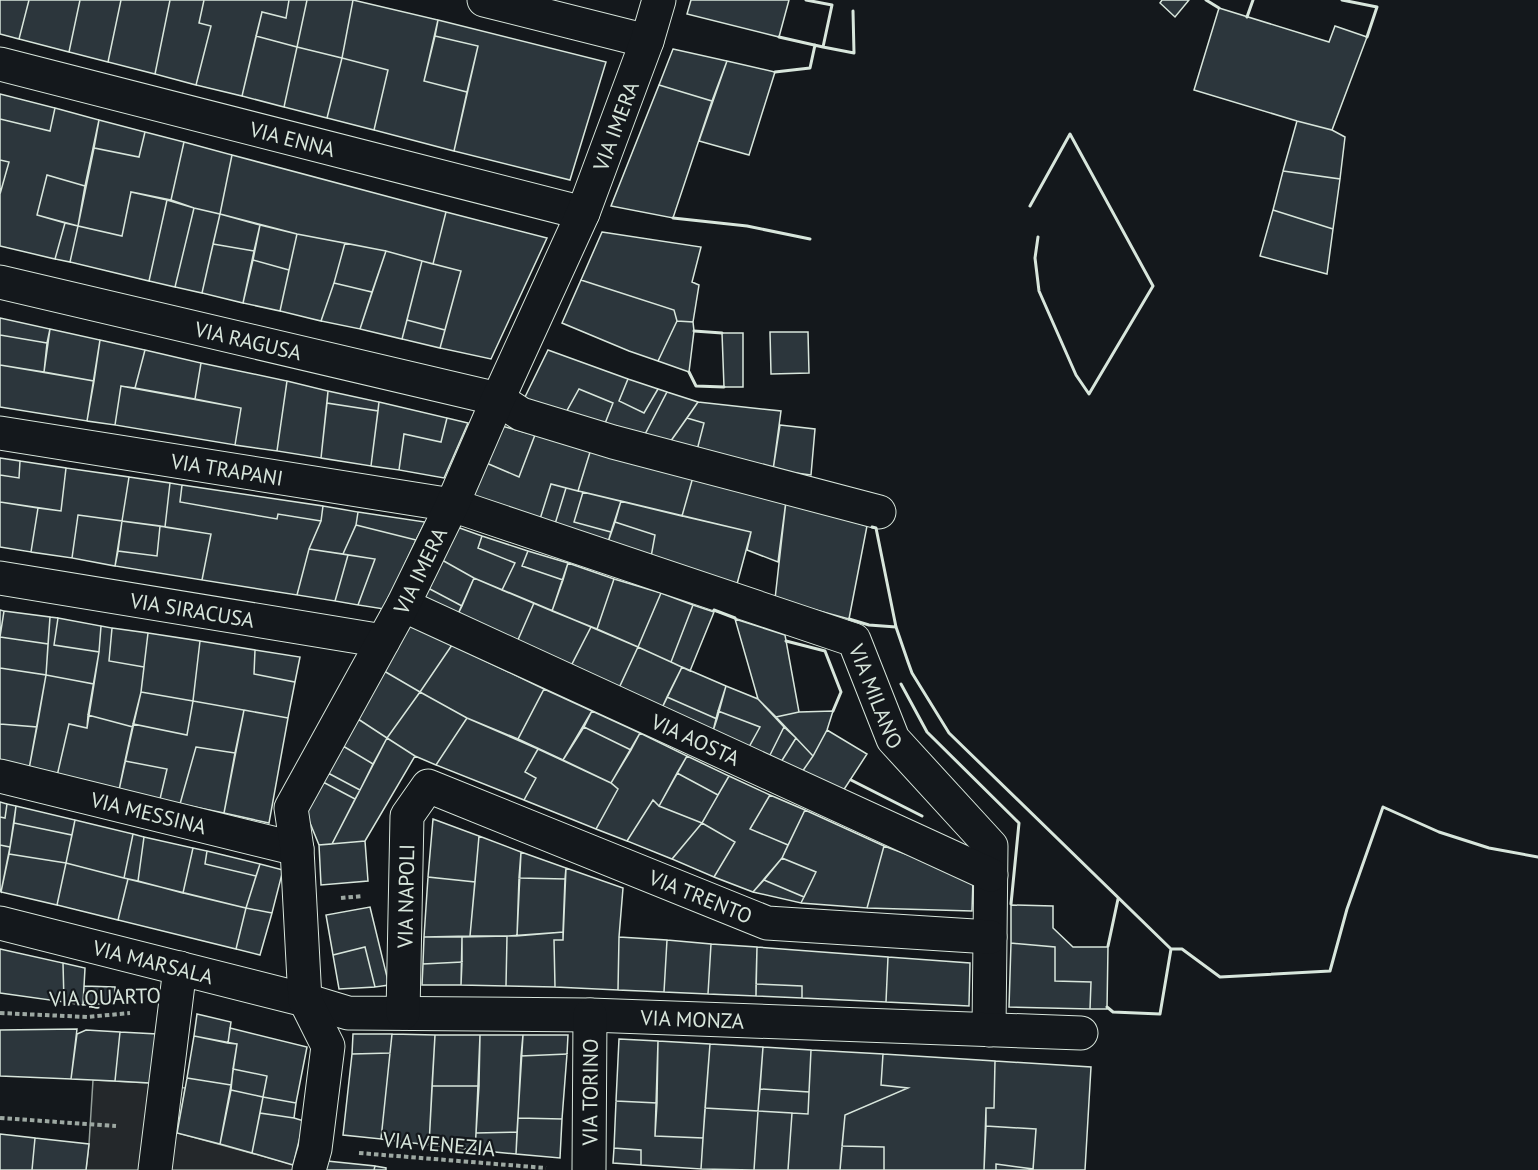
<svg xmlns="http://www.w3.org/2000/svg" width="1538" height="1170" font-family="'PT Sans',sans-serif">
<rect width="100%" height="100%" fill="#14181c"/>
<path fill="#24282b" stroke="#939e99" stroke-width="1.5" d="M93,1080l57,3 35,5 -7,45 135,37h-227l3,-26z"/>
<path fill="#2c363c" stroke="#d8e6dc" stroke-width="1.5" d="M0,0h29l-10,39 -19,-5z
M29,0h51l-11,52 -50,-13z
M80,0h41l-13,62 -39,-10z
M121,0h49l-15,74 -47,-12z
M170,0h34l-5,23 12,3 -15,59 -41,-11z
M204,0h85l-3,18 -24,-6 -20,84 -46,-11 15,-59 -12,-3z
M289,0h18l-10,47 -41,-11 6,-24 24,6z
M307,0h46l-11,58 -45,-11z
M353,0l85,20 -14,61 43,11 -13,59 -80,-21 14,-60 -46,-12z
M691,0h98l-10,37 -92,-23z
M1162,0h27l-14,17 -15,-14z
M1219,8l110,34 6,-16 32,11 -35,93 -35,-9 -103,-31z
M438,20l168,42 -36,118 -116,-29 24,-105 -43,-10z
M256,36l41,11 -13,60 -42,-11z
M435,36l43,10 -11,46 -43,-11z
M297,47l45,11 -15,60 -43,-11z
M673,49l54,12 -15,40 -53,-16z
M342,58l46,12 -14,60 -47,-12z
M727,61l48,11 -26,83 -50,-14z
M659,85l53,16 -39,117 -62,-12z
M0,94l55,14 -5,23 -50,-12z
M55,108l44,12 -14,66 -38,-11 -10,40 28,8 -10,36 -55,-13v-52l9,-32 -9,-2v-41l50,12z
M99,120l46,12 -6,25 -45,-9z
M1297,121l35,9 13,7 -5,42 -57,-8z
M145,132l39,10 -13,58 -40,-8 -9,44 -44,-10 16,-78 45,9z
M184,142l48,13 -12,59 -26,-6 -23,-8z
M232,155l214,57 -13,52 -47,-13 -89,-17 -77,-20z
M0,160l9,2 -9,32z
M1283,171l57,8 -7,50 -60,-19z
M47,175l38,11 -7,40 -41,-11z
M131,192l36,8 -18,81 -79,-19 8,-36 44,10z
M167,200l27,8 -19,79 -26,-6z
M194,208l26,6 -18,79 -27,-6z
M1273,210l60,19 -6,45 -67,-18z
M446,212l101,26 -56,121 -51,-11 21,-77 -28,-7z
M220,214l40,11 -6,26 -41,-7z
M65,223l13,3 -8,36 -15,-3z
M260,225l37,9 -8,36 -36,-10z
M602,232l99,15 -9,35 7,3 -6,37 -16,-1 -3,-11 -93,-30z
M297,234l48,9 -11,40 -13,38 -41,-10z
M345,243l41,8 -14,41 -38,-9z
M213,244l41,7 -11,52 -41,-10z
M386,251l36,10 -20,78 -42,-10z
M253,260l36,10 -9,41 -37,-8z
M422,261l39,10 -16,59 -38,-10z
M581,280l93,30 3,11 -19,40 -29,-10 -67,-28z
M334,283l38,9 -12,37 -39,-8z
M0,318l50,11 -3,14 -47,-8z
M407,320l38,10 -5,18 -38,-9z
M677,321l16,1 1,9 -5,41 -31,-11z
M50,329l50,11 -6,41 -50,-9z
M770,332h38l1,41 -38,1z
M722,333h21v54h-19z
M0,335l47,8 -3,29 -44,-7z
M100,340l45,10 -10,38 -14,-2 -6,39 -28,-4z
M145,350l56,13 -6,36 -60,-11z
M548,350l80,29 -9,22 25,12 14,-24 9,3 -24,46 -39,-12 9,-23 -34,-14 -14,25 -42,-13z
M201,363l86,18 -10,70 -42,-6 6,-37 -46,-9z
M0,365l94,16 -7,40 -87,-14z
M628,379l30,10 -14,24 -25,-12z
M287,381l41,10 -7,67 -44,-7z
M121,386l120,22 -6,37 -120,-20z
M579,389l34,14 -9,23 -39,-12z
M328,391l51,11 -1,9 -51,-8z
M667,392l31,10 -30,43 -25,-7z
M379,402l68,16 -6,24 -37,-8 -5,36 -28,-4z
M698,402l83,9 -8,59 -77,-16 8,-31 -17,-5z
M327,403l51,8 -7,55 -50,-8z
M447,418l21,5 -24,55 -45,-8 5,-36 37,8z
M687,418l17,5 -8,31 -28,-9z
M498,425l37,10 -16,42 -35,-15z
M780,425l35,4 -4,46 -38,-5z
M535,435l56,14 -13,42 -27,-7 -11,35 -68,-23 12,-34 35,15z
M591,449l102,28 -11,39 -104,-25z
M0,458l20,3 -1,17 -19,-3z
M20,461l46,7 -5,43 -61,-9v-27l19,3z
M66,468l63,9 -7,44 -44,-6 -6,43 -41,-6 7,-44 23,3z
M129,477l41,6 -5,44 -43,-6z
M693,477l93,24 -8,61 -31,-12 4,-18 -69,-16z
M170,483l12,2 -2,17 97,17 1,-5 43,7 -12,28 -12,46 -95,-15 9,-46 -46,-7z
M551,484l15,4 -11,36 -15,-5z
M182,485l141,21 -2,15 -43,-7 -1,5 -97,-17z
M566,488l17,4 -9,30 37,10 -3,10 -53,-18z
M583,492l38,9 -10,31 -37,-10z
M621,501l130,31 -14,52 -86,-27 4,-22 -40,-13z
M786,501l81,25 -18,93 -74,-20z
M0,502l38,6 -7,44 -31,-5z
M323,506l35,6 -2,13 -13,29 -34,-5 12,-28z
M358,512l67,10 -9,18 -60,-15z
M78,515l44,6 -7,45 -43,-8z
M122,521l38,5 -3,30 -39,-5z
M615,522l40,13 -4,22 -43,-15z
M356,525l60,15 -32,69 -26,-4 17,-46 -32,-5z
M160,526l51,8 -9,46 -87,-14 3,-15 39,5z
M457,527l25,9 -4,12 37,15 -13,27 -28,-12 -32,-18z
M482,536l46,15 -6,15 41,14 -11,31 -50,-21 13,-27 -37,-15z
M309,549l39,6 -13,46 -38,-6z
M528,551l40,12 -5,17 -41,-14z
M348,555l27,4 -17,46 -23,-4z
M442,560l32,18 -12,28 -34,-18z
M568,563l46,16 -17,50 -45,-18z
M474,578l60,25 -17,39 -59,-28z
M614,579l47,14 -23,54 -41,-18z
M428,588l34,18 -4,8 -34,-16z
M661,593l32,12 -22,57 -33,-15z
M534,603l57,24 -20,39 -54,-24z
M693,605l21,7 -24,59 -19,-9z
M0,610l4,1 -4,26z
M4,611l46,6 -2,27 -48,-7z
M50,617l8,1 -4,27 45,7 -5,32 -48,-9z
M58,618l43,8 -2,26 -45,-7z
M735,619l50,16 14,77 -23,5 -18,-18z
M410,624l42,21 -32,47 -36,-21z
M101,626l11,2 -3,33 35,6 -3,25 -8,35 -45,-12 11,-63z
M591,627l47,20 -19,41 -48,-22z
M112,628l36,5 -4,34 -35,-6z
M148,633l52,8 -7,60 -52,-9z
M0,637l48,7 -2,31 -46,-7z
M200,641l55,9 -1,24 41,8 -7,36 -95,-17z
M452,645l92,44 -26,50 -51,-21 -47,-26z
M638,647l44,20 -20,41 -43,-20z
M255,650l45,7 -5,25 -41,-8z
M682,667l44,19 -9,33 -50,-22z
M0,668l46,7 -9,52 -37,-3z
M384,671l36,21 -33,46 -29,-19z
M46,675l48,9 -7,44 -18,-4 -12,52 -28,-7z
M726,686l32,13 26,28 -15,30 -20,-10 11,-20 -42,-16z
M544,689l48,22 -29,49 -45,-21z
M141,692l52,9 -6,34 -54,-11z
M420,692l47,26 -31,47 -21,-9 -28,-18z
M667,697l50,22 -4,12 -51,-23z
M193,701l51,9 -9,43 -39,-6 -16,57 -20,-5 7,-30 -42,-8 8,-37 54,11z
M244,710l44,8 -19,105 -45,-10z
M592,711l48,22 -9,17 -47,-23z
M718,711l42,16 -11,20 -36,-16z
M833,711l-6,19 -14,26 -37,-39 23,-5z
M88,715l45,12 -14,63 -62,-14 12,-52 18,4z
M467,718l71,31 -13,23 11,6 -12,22 -88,-35z
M358,719l29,19 -14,26 -30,-18z
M0,724l37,3 -8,42 -29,-7z
M584,727l47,23 -20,33 -48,-23z
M784,727l12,11 -15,24 -12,-5z
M827,730l40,24 -24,37 -41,-19 11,-16z
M640,733l47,23 -28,50 -6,-6 -26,41 -31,-12 22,-40 -7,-6z
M387,738l28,18 -50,85 -33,3z
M796,738l17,18 -11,16 -21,-10z
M343,746l30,18 -13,26 -32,-17z
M196,747l39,6 -11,60 -44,-9z
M538,749l73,34 7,6 -22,40 -72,-29 12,-22 -11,-6z
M687,756l42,20 -11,19 -41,-22z
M125,761l42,8 -7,30 -41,-9z
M328,773l32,17 -5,9 -32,-17z
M677,773l41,22 -16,28 -43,-17z
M729,776l41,19 -20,34 38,16 -6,13 -29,34 -39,-15 21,-35 -33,-19z
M323,782l32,17 -23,45 -13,1 -13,-32z
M770,795l35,15 -17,35 -38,-16z
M653,800l6,6 43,17 -30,36 -45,-18z
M0,802l7,2 -2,14 -5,-1z
M7,804l9,2 -6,41 -10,-2v-28l5,1z
M16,806l59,14 -3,15 -58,-12z
M805,810l79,36 -17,62 -66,-5 15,-31 -34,-14z
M433,819l46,17 -4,46 -47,-5z
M75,820l58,14 -9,44 -58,-15z
M14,823l58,12 -6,28 -57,-9z
M702,823l33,19 -21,35 -42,-18z
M133,834l11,3 -6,44 -14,-3z
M479,836l42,16 -4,84h-47z
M144,837l49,11 -10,45 -45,-12z
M365,841l3,40 -47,4 -2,-40z
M0,845l10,2 -9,45 -1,-1z
M884,846l89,33 -1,32 -105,-3z
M193,848l14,3 -2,13 51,12 -10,32 -63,-15z
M207,851l53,13 -4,12 -51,-12z
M521,852l45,16 -1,11 -46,-1z
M9,854l57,9 -9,42 -56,-13z
M782,858l34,14 -12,25 -40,-17z
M66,863l62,16 -10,41 -61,-15z
M260,864l23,6 -11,43 -26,-5z
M566,868l57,20 -4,49 -1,53 -63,-3 -1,-47h9z
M428,877l47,5 -5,54 -46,1z
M519,878l46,1 -2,53 -46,4z
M128,879l118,29 -10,41 -118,-29z
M764,880l40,17 -3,6 -48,-11z
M1011,905l42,1v22l20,19h35l-1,62h-17l1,-27 -36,-1v-34l-44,-4z
M370,907l19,78 -14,2 -10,-40 -32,8 -7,-40z
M246,908l26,5 -12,42 -24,-6z
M563,932v8h-9l1,47 -49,-1 1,-50z
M507,936l-1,50 -45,-1 1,-48z
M424,937h38v25l-39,2z
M619,937l48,3 -3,52 -46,-2z
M667,940l44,4 -3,50 -44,-2z
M1011,943l44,4v34l36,1 -1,27 -81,-2z
M711,944l46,3 -1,49 -48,-2z
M365,947l10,40 -36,2 -6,-34z
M757,947l131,10 -2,45 -84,-4v-12l-46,-2z
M0,949l63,14 1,39 -64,-9z
M888,957l82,6 -1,43 -83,-4z
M462,962l-1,23h-39l1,-21z
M63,963l22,5 -2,37 -19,-3z
M756,984l46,2v12l-46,-2z
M84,986l31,1v16l-32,2z
M197,1014l34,8 -3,21 -34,-7z
M230,1028l77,19 -11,56 -33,-6 4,-21 -34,-7 4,-25 -9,-1z
M77,1029l-6,50 -71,-3v-46z
M86,1030l34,2 -5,49 -44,-2 6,-45z
M120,1032l37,2 -7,49 -35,-2z
M353,1034h39l-2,19 -38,1z
M392,1034l43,1 -6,110 -48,-6z
M435,1035h45l-1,51h-47z
M480,1035h43l-6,97 -41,1z
M523,1035h45l-1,19 -46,2z
M194,1036l43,8 -6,41 -44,-7z
M619,1039l39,2 -1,62 -41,-2z
M658,1041l52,3 -7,94 -48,-2z
M710,1044l53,3 -5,64 -53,-3z
M763,1047l48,3 -2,42 -49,-3z
M811,1050l72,4 -2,31 27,3 -63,27 -5,55h-52l4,-57 16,1z
M390,1053l-9,86 -38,-4 9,-81z
M567,1054l-5,65 -44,-1 3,-62z
M883,1054l112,7 -1,47h-8l-2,62h-100v-23l-42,-1 3,-31 63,-27 -27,-3z
M995,1061l96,6 -6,103h-52l3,-41 -50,-3v-18h8z
M233,1069l34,7 -4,21 -32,-7z
M187,1078l44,7 -11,59 -43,-11z
M432,1086h47l-4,64 -46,-5z
M760,1089l49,3 -1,22 -50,-3z
M231,1090l32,7 -11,56 -32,-9z
M263,1097l33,6 -2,15 -34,-5z
M616,1101l41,2 -2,33 48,2 -2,31 -60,-4v-15l-27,-2z
M705,1108l53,3 -4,59 -53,-1z
M758,1111l34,2 -4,57h-34z
M260,1113l34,5 10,3 -11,44 -41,-12z
M518,1118l44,1 -2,39 -44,-4z
M986,1126l50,3 -3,40 -37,-5v6h-12z
M517,1132l-1,22 -41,-4 1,-17z
M0,1134l35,4 -3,32h-32z
M35,1138l54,6 -3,26h-54z
M842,1146l42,1v23h-44z
M614,1148l27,2v15l-28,-2z
M327,1161l48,5 -1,4h-49z
M996,1164l37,5v1h-37z
M375,1166l11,2v2h-12z"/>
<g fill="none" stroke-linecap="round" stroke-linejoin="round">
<defs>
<g id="street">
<path d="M484,0l163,41"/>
<path id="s1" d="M0,64l583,149"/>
<path id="s2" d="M0,282l498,117 23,15 92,28 266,70"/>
<path id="s3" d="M0,433l452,72 402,135 39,99 98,107 -2,184"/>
<path id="s4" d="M0,578l383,63"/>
<path id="s5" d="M403,605l588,270"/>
<path id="s6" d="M0,776l297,73"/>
<path id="s7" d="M0,923l305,77 43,13 242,2 491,18"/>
<path id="s8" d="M403,1013l4,-197 21,-30 339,137 223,14"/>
<path d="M155,1170l25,-202"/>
<path id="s9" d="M309,1170l6,-21 13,-103 -23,-46 -8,-151 -6,-41 112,-203 49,-100 46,-106 85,-186 64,-172 12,-41"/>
<path id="s10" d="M589,1170l1,-155"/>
</g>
</defs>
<use href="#street" stroke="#d8e6dc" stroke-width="35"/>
<path stroke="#9da8a2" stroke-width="4" stroke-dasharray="4.5 3" stroke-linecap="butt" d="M341,898l22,-2
M0,1013l87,4 43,-4
M0,1118l116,8
M359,1153l187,15"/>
<use href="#street" stroke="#14181c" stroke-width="33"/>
<path stroke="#d8e6dc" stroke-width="3" d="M1206,0l13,8
M1342,0l35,7 -10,30
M1247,17l6,-17
M779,37l44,10 9,-42 -26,-5
M823,47l31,6 -1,-42
M775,72l35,-4 5,-23
M1030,206l40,-72 83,152 -64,108 -13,-19 -37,-84 -4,-33 3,-21
M673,218l74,8 63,13
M694,331l28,2
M689,372l7,14 28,1
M872,527l4,1 20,99 12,35 4,11 37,60 222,216 -11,65 -47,-2 -6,-5
M714,610l21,8
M849,619l20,6 27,2
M786,641l39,10 16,41 -8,19
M901,684l26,48 92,91 -8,81
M851,780l71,36
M1108,946l10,-47
M1171,949h11l38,28 110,-6 17,-62 36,-102 56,25 50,16 49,9"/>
</g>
<g text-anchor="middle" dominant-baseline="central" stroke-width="4.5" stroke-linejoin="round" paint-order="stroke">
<g font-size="21" fill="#d8e6dc" stroke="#14181c">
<text stroke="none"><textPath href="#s9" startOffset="1126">VIA IMERA</textPath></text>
<text stroke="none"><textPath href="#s1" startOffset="302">VIA ENNA</textPath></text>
<text stroke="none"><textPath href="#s2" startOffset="255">VIA RAGUSA</textPath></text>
<text stroke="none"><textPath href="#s3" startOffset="230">VIA TRAPANI</textPath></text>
<text stroke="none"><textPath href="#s9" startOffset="640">VIA IMERA</textPath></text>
<text stroke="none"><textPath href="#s4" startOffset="195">VIA SIRACUSA</textPath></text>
<text stroke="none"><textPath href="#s3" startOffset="942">VIA MILANO</textPath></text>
<text stroke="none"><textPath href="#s5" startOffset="322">VIA AOSTA</textPath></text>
<text stroke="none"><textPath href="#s6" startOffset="153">VIA MESSINA</textPath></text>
<text stroke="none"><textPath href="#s8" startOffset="528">VIA TRENTO</textPath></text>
<text stroke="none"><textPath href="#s8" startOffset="117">VIA NAPOLI</textPath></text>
<text stroke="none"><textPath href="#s7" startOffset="158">VIA MARSALA</textPath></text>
<text transform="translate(105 997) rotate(-2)">VIA QUARTO</text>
<text stroke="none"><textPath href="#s7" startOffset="704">VIA MONZA</textPath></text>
<text stroke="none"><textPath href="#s10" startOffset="78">VIA TORINO</textPath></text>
<text transform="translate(439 1144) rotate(5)">VIA VENEZIA</text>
</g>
</g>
</svg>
